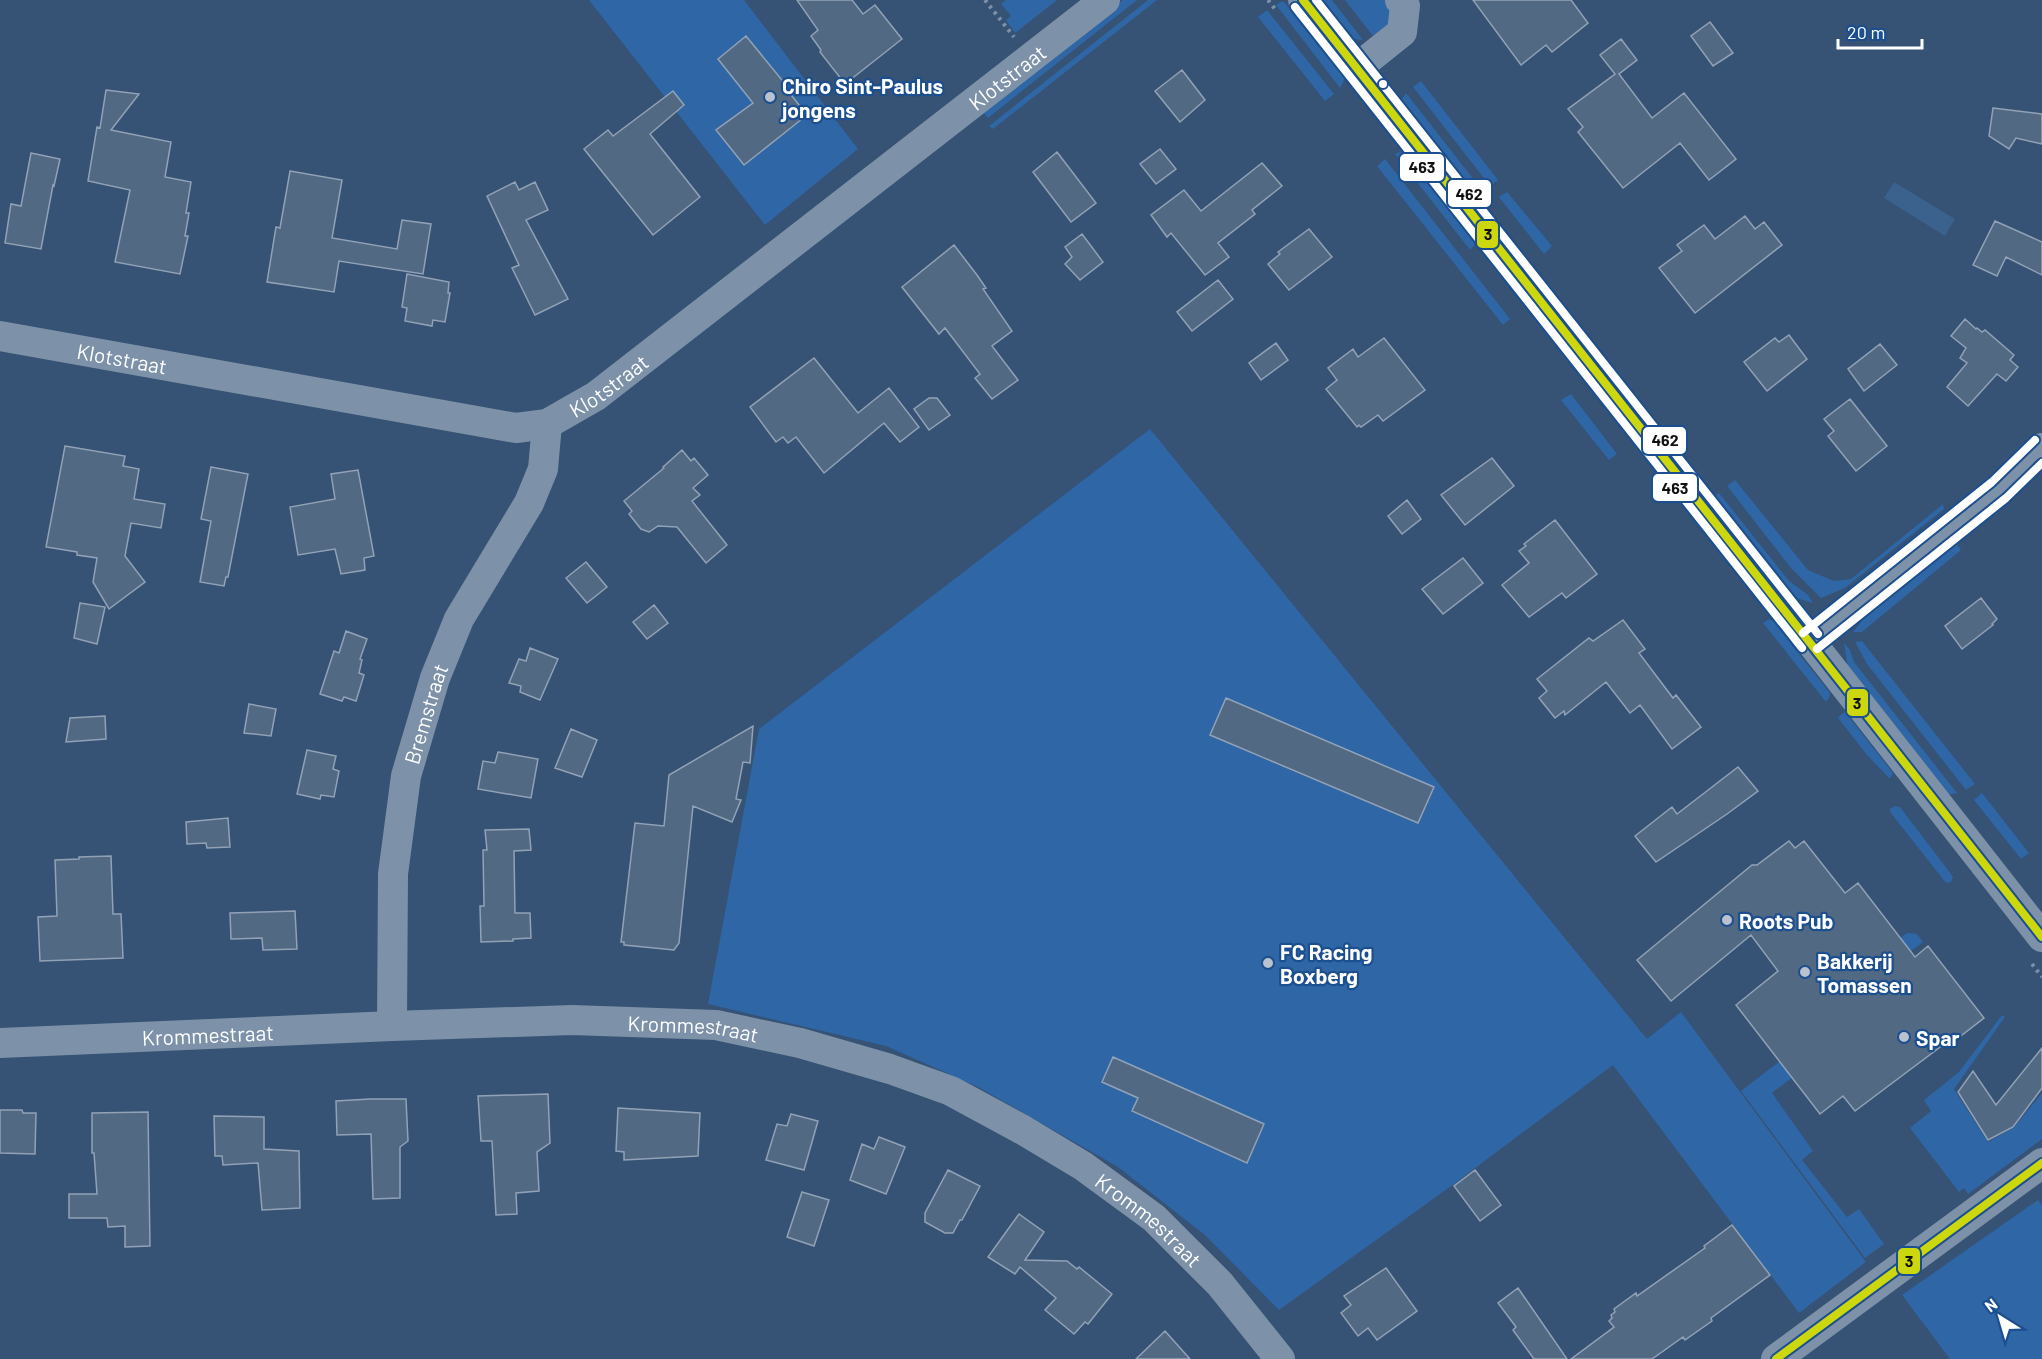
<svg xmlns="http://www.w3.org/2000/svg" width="2042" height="1359" font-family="Barlow,sans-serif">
<rect width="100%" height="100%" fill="#365274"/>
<path fill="#2f66a5" d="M589,0h155l114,149 -93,76z
M1006,0h51l-42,33 -9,-13 5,-4 -10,-12z
M1123,0h14l-149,118 -6,-7z
M1148,0h9l-164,129 -4,-3z
M1319,0h13l31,40c-20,1 -33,-26 -44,-40z
M1345,0h43c4,21 4,24 -15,36z
M1280,2h4l61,76 -5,10 -64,-83z
M1267,10l67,84 -9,7 -67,-84z
M1421,81l77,99 -8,6 -77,-99z
M1406,93l76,97 -9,4 -72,-93z
M1400,152l5,1 69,88v5l-4,4 -75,-96z
M1385,159l125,160 -7,6 -126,-159z
M1507,192l45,54 -8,8 -45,-57z
M1571,394l46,60 -8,6 -48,-60z
M1150,429l497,610 34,-27 185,250 -67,51 -186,-248 -159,119 -175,126 -74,-75 -87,-68 -140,-80 -92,-41 -178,-42 51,-275z
M1735,480l73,90 26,11 17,-2 92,-75 1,5 -99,79 -24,10 -30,-30 -64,-82z
M1719,493l70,88 19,14 5,8 -17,-5 -8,-6 -76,-94z
M1957,544l4,6 -99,82h-9l16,-20z
M1769,619l5,3 56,71 -1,5 -3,4 -63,-79z
M1862,641l113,143 -9,6 -99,-126 -12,-22z
M1844,643l6,7 4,12 103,131 -9,2 -100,-126z
M1845,712l48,61 -3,6 -23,-24 -29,-37 2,-3z
M1982,793l47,60 -8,6 -47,-59z
M1894,806l6,1 51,67 2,3 -2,5 -5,1 -56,-71v-3z
M1907,933l10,1 6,8 -41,31 -24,54 -86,66 41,58 -11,9 45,57 12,-8 25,35 -19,14 -124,-167 90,-69 20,-45z
M2002,1015l3,2 -51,72 34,53 26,-15 28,-34v46l-74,55 -4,-6 -5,4 -49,-64 21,-17 -7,-11 35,-28z
M2038,1200l4,6v153h-92l-48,-64z"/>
<path fill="#3b618d" d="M1894,182l61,37 -10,17 -61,-38z"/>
<path fill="#526984" stroke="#92a2b6" stroke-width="1.5" d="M797,0h55l11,14 12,-9 27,34 -57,45 -25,-32 1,-2 -10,-14 7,-6z
M1473,0h98l17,23 -36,29 -6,-7 -25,20z
M1710,22l23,31 -20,13 -22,-30z
M746,36l40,49 -2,1 23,29 -63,50 -28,-35 37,-27 -35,-44z
M1621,39l16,21 -18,14 33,44 32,-25 52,66 -27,21 -29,-37 -57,45 -45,-56 5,-5 -15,-18 47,-35 -15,-19z
M1182,70l23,30 -25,22 -25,-31z
M106,90l33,4 -28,36 60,12 -6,35 26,5 -5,31h3l-4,23h3l-8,38 -65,-12 15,-72 -42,-9 9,-54 3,1z
M673,91l11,14 -34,29 50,63 -47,38 -69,-86 24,-19 5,6z
M1993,108l49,6v30l-26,-6 -7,11 -20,-13z
M1160,149l16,20 -20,15 -16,-20z
M1057,152l39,51 -25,19 -38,-50z
M31,153l29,6 -6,27 -1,-1 -12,64 -36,-6 6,-39 10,2z
M1262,163l20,23 -30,24 3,4 -37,29 11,14 -24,18 -34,-42 -4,4 -16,-22 33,-25 17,21z
M290,171l52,9 -10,58 65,11 5,-29 29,4 -8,50 -84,-13 -5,31 -67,-10 9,-55 4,1z
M515,182l4,8 16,-8 13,28 -22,10 42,79 -33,16 -23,-47 7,-3 -32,-69z
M1745,216l10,13 9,-7 18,23 -87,68 -36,-45 23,-17 -5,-6 27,-20 11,14z
M1995,221l47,21v33l-36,-18 -9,19 -24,-11z
M1309,229l23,28 -43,33 -21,-26 12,-10 -2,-2z
M1082,234l21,28 -23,18 -15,-16 7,-7 -7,-10z
M954,245l23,30 9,13 -3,1 29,42 -20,15 26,34 -26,19 -17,-21 5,-4 -35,-46 -6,6 -37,-47z
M407,274l42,8 -1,11h2l-5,29 -12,-2 -1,6 -27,-5 2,-13 -5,-1z
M1218,280l15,19 -41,32 -15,-19z
M1965,319l11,10 1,-1 5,4 3,-2 29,25 -4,5 8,7 -12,14 -9,-7 -29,32 -21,-19 20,-24 -7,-5 6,-10 -15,-12z
M1789,335l18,24 -40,32 -23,-29 31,-24 4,4z
M1384,338l41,52 -42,31 -5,-6 -17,12 -2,-2 -2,2 -31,-38 11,-9 -9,-12 25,-19 5,8z
M1276,343l12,17 -27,20 -12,-17z
M1880,344l17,21 -33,26 -16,-22z
M814,358l44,55 31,-25 30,39 -19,15 -16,-19 -60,50 -28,-36 -8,6 -5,-6 -7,5 -26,-35z
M929,398h8l13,17 -21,15 -15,-21z
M1850,399l37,47 -31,25 -28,-35 6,-5 -10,-12z
M65,446l60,10 -2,10 16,3 -5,30 31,5 -4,24 -30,-5 -6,33 20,26 -36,27 -16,-27 4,-24 -20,-3v-3l-31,-5z
M682,450l9,11 3,-3 14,17 -15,13 7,7 -8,6 35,44 -21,18 -29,-36 -19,-1 -9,6 -8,-3 -12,-15 3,-3 -8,-10 40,-33 -1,-1z
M1492,458l22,28 -49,39 -24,-30z
M211,467l37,7 -20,103h-2l-2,9 -24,-4 11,-61 -10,-2z
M358,470l16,86 -10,2 1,12 -24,4 -6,-25 -37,6 -8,-48 45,-8 -4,-25z
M1407,500l14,19 -19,15 -14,-18z
M1555,520l42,54 -31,24 -4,-5 -33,24 -27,-32 27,-22 -10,-12 7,-5 -2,-2z
M1463,558l20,25 -40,31 -21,-25z
M586,562l21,25 -20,16 -21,-25z
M1981,598l16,21 -5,5 1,1 -31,24 -17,-23z
M80,603l25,4 -8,37 -23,-6z
M654,605l14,18 -21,16 -14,-17z
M1623,620l22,29 -6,4 34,45 3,-3 25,32 -29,22 -32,-44 -10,8 -24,-31 -41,33 -1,-4 -9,7 -16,-20 8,-7 -10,-12 52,-41 4,3z
M346,631l21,8 -7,20 2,1 -3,13 5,2 -8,26 -12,-4 -2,4 -22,-7 14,-43 5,2z
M530,648l28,11 -18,41 -20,-8 1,-6 -12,-3 10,-24 7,2z
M1226,698l208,89 -16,36 -208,-88z
M249,704l27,5 -5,27 -27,-3z
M105,716l1,23 -40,3 4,-24z
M753,726l-3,37 -7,-1 -7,37 5,1 -9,22 -39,-16 -14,137 -5,7 -50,-5v-3h-3l14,-119 29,3 5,-51z
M571,729l26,11 -15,37 -27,-9z
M307,750l29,6 -3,13 6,2 -5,26 -13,-2 -1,4 -23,-5z
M498,752l40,7 -7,39 -53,-9 5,-28 12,2z
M1738,767l20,24 -31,23 -71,48 -21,-26 37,-29 5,7z
M228,818l2,29 -23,1 -1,-5 -19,1 -1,-22z
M529,829l2,21 -17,1 1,62h15l1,25 -18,1v2l-32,1 -1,-36h4l-1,-56h4l-2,-20z
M1789,841l6,7 9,-7 41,52 13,-10 57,74 13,-11 56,72 -35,27h-6l-88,66 -12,-15 -23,18 -84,-109 42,-34 -27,-36 -80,66 -34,-41 115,-95h5z
M111,856l2,58h8l2,44 -83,3 -2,-44 19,-1 -2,-56 24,-1v-2z
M295,911l2,38 -34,1 -1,-12 -31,1 -1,-26z
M2042,1048v40l-29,39 -25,13 -30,-48 15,-21 23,34z
M1113,1057l151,67 -17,39 -115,-52 6,-13 -36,-16z
M548,1094l2,49 -13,9 2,39 -23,2 1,21 -21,1 -4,-74h-11l-3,-45z
M370,1099h36l2,42 -8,6v51l-27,1 -2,-65 -34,1 -1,-34z
M618,1108l82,5 -2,43 -74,4v-8l-8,-1z
M0,1110h22l1,3h13l-1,41 -35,-1z
M148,1112l2,134 -25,1v-21l-17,1 -1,-9h-38v-24h28l-3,-41h-2v-40z
M791,1114l27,7 -14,49 -38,-10 11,-36 10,2z
M214,1116l50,1v32l35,2 1,57 -38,2 -4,-47 -35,2 -1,-9h-7z
M879,1137l26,10 -19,47 -36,-14 12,-36 12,5z
M948,1170l32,16 -18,34h-2l-7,13h-8l-20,-11v-9z
M1475,1170l26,35 -21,16 -26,-35z
M802,1192l27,8 -15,46 -27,-9z
M1019,1214l25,18 -19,28 42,1 10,8 2,-2 33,27 -24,30 -3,-2 -11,12 -29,-24 11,-12 -36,-31 -5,7 -27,-17z
M1732,1225l38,50 -59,43 1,3 -27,19 -2,-3 -31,22h-81l43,-32 -5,-6 3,-3 -1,-3 4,-3 -1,-3 22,-16 1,3 68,-48 -1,-2z
M1386,1268l31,43 -40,29 -9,-12 -10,8 -17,-23 10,-8 -7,-9z
M1518,1288l49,71h-33l-21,-29 3,-3 -18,-24z
M1165,1331l25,28h-54z"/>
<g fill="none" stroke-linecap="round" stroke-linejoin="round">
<path stroke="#7d92a8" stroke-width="4" stroke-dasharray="3 4.5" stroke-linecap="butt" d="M985,0l29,37
M1268,0l7,9
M2032,964l10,13"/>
<g stroke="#7d92a8" stroke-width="30">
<path d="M1303,0l507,641 232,296"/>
<path d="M1357,68l45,-36 3,-26 -5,-6"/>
<path id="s1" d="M0,336l516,92 31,-4 49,-28 509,-396"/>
<path d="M1810,641l189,-151 43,-42"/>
<path id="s2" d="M392,1026l1,-152 13,-98 29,-98 24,-59 70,-116 14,-34 4,-45"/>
<path id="s3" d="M0,1043l392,-17 180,-6 144,5 84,18 90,26 61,22 72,39 60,36 71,52 66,66 60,75"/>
<path d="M1776,1359l266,-196"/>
</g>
<defs>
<path id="bus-1" d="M1303,0l739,937
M1776,1359l266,-196"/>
<path id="bus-2" d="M1295,7l507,641
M1817,649l189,-151 36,-35"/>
<path id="bus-3" d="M1316,0l502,634
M1803,633l189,-151 43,-42"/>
</defs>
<use href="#bus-1" stroke="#1b4f8f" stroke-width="12"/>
<use href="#bus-2" stroke="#1b4f8f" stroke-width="12"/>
<use href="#bus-3" stroke="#1b4f8f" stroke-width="12"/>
<use href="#bus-1" stroke="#cdd70d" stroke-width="8"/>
<use href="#bus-2" stroke="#fff" stroke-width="8"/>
<use href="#bus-3" stroke="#fff" stroke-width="8"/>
</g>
<circle fill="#fff" stroke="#1b4f8f" stroke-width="2" cx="1383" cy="84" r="5"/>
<g fill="#b9c2ce" stroke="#1b4f8f" stroke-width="2">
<circle cx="770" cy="97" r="6"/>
<circle cx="1727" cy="920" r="6"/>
<circle cx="1268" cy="963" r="6"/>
<circle cx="1805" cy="972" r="6"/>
<circle cx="1904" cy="1037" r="6"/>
</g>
<g text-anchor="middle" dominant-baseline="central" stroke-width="4.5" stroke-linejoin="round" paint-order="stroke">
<g font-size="21" fill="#fff" stroke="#1b4f8f">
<text stroke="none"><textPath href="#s1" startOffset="1132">Klotstraat</textPath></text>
<text stroke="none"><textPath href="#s1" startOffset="124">Klotstraat</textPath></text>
<text stroke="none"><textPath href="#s1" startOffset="628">Klotstraat</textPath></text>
<text stroke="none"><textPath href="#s2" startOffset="316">Bremstraat</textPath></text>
<text stroke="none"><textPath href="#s3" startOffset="694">Krommestraat</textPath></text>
<text stroke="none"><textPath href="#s3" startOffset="208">Krommestraat</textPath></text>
<text stroke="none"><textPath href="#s3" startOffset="1198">Krommestraat</textPath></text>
</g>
<g font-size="21" font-weight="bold" fill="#fff" stroke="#1b4f8f" text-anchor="start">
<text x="782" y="85">Chiro Sint-Paulus<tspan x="782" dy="24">jongens</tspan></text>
<text x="1739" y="920">Roots Pub</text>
<text x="1280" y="951">FC Racing<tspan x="1280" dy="24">Boxberg</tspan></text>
<text x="1817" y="960">Bakkerij<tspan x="1817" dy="24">Tomassen</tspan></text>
<text x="1916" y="1037">Spar</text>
</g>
</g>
<g stroke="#1b4f8f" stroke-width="2">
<rect x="1399" y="153" width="46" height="29" rx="6" fill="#fff"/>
<rect x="1447" y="179" width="45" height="29" rx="6" fill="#fff"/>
<rect x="1476" y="220" width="23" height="29" rx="6" fill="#cdd70d"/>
<rect x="1642" y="426" width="45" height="29" rx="6" fill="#fff"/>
<rect x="1652" y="473" width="46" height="29" rx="6" fill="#fff"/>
<rect x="1846" y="688" width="23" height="29" rx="6" fill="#cdd70d"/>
<rect x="1897" y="1247" width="24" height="28" rx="6" fill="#cdd70d"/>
</g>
<g font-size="16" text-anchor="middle" font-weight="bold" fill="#111">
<text x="1422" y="173">463</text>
<text x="1469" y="200">462</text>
<text x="1488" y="240">3</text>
<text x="1665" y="446">462</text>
<text x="1675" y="494">463</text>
<text x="1857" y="709">3</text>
<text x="1909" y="1267">3</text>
</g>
<g transform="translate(2000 1317) rotate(323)" stroke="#1b4f8f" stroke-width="4.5" paint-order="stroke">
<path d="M0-4.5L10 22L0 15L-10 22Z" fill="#ffffff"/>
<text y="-9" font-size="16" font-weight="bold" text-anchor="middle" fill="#ffffff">N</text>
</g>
<path d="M1838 39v9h84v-9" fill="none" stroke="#ffffff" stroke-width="3"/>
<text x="1847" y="39" font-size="18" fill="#ffffff" stroke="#1b4f8f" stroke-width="4.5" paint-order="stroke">20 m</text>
</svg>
